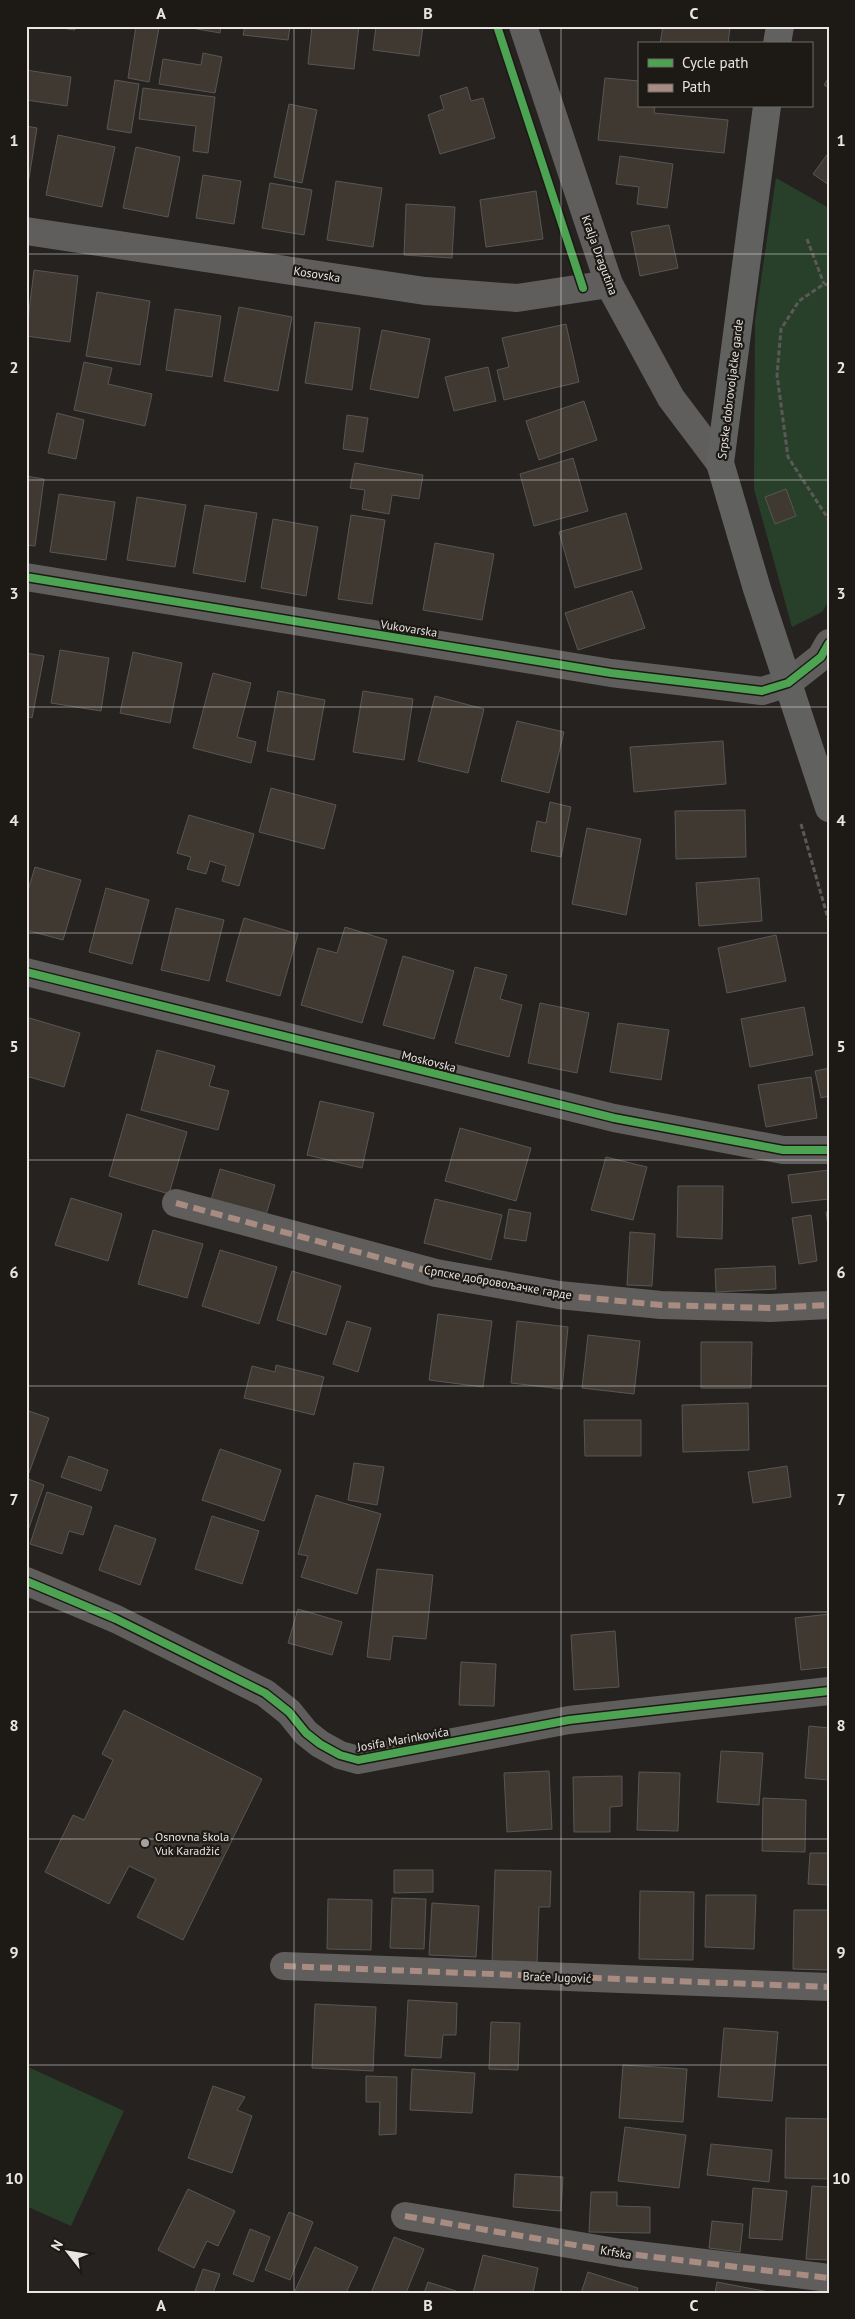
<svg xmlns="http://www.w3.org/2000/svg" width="855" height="2319" font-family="'PT Sans',sans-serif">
<rect width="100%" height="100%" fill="#252220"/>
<path fill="#28402a" d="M776,178l53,30v393l-7,11 -30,15 -38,-138 1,-168z
M26,2066l98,45 -53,115 -45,-20z"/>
<path fill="#403932" stroke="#585654" d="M46,26h29v4z
M136,26l23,2 -10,54 -21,-4z
M180,26h41l-1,7z
M245,26h45l-2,14 -45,-5z
M312,26h47l-5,43 -46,-5z
M376,26h47l-4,30 -46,-6z
M663,26h60l7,1 -2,17h-68z
M203,53l19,4 -7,36 -56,-9 4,-25 38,6z
M26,70l45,7 -4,29 -41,-6z
M829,77v11l-5,-3z
M605,78l34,3v25h16l-1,7 74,7 -4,33 -126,-13z
M115,80l24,4 -8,49 -24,-4z
M467,87l4,14 12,-3 12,40 -55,16 -12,-39 16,-6 -4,-13z
M143,88l72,9 -7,56 -15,-2 3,-25 -57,-7z
M289,104l28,6 -15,73 -28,-6z
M26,126l11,2 -11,69z
M58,135l57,12 -13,60 -56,-12z
M136,147l44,10 -12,60 -45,-9z
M829,152v33l-16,-11z
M620,156l53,8 -6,44 -30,-4 2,-17 -23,-3z
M203,175l38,6 -7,43 -38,-6z
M336,181l46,7 -9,59 -46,-7z
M270,183l42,7 -8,45 -42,-7z
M536,191l7,48 -57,8 -6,-47z
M406,204l49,3 -3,51 -48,-3z
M669,225l9,43 -38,8 -9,-44z
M34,270l44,6 -8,66 -44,-6z
M97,292l53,9 -10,64 -54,-9z
M239,307l53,10 -14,74 -54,-10z
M175,309l46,7 -9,61 -46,-7z
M315,322l45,6 -8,62 -47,-7z
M566,324l13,58 -75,18 -7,-30 12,-3 -7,-29z
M382,330l48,9 -12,59 -48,-9z
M84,362l28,6 -4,16 44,10 -7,32 -71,-16z
M488,367l8,34 -42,10 -9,-34z
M584,401l13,39 -58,20 -13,-39z
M57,413l27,7 -8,39 -28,-6z
M347,415l21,3 -5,34 -20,-3z
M573,458l15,53 -54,15 -14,-52z
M355,463l68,12 -4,24 -27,-4 -3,19 -27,-5 3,-19 -15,-2z
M26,476l18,3 -9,67 -9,-1z
M786,489l10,27 -21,8 -10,-27z
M59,494l56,8 -9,58 -56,-8z
M137,497l49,8 -11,62 -48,-7z
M205,505l52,8 -12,69 -52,-9z
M626,513l16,56 -67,19 -16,-56z
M351,515l34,5 -13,84 -34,-5z
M273,519l45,8 -12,69 -45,-8z
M435,543l59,11 -12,66 -59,-10z
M632,591l13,37 -67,22 -13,-37z
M60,650l49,8 -8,53 -50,-8z
M133,652l49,11 -12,60 -50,-10z
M26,653l18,3 -12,62 -6,-2z
M213,673l38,10 -14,54 19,5 -5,21 -58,-15z
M278,691l47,9 -11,60 -47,-9z
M363,691l50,8 -9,61 -51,-8z
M435,696l49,13 -16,64 -50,-12z
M517,721l47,11 -15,61 -48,-12z
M723,741l3,43 -92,8 -4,-45z
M271,788l65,17 -12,44 -65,-17z
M550,802l21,5 -10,50 -30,-6 6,-30 9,2z
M745,810l1,47 -70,2 -1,-48z
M189,815l65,19 -15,52 -17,-5 4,-15 -16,-5 -4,13 -19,-5 4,-12 -14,-4z
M587,828l54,11 -15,76 -54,-11z
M35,867l46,13 -18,60 -37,-10v-33z
M759,878l3,43 -63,5 -3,-43z
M106,888l43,12 -17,64 -43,-12z
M176,908l48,12 -15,61 -48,-11z
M244,918l54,16 -18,62 -54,-15z
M345,927l42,13 -25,83 -61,-18 17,-57 19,5z
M776,935l10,46 -59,12 -9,-45z
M403,956l51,15 -20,68 -51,-14z
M475,967l32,8 -7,24 22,6 -13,52 -54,-14z
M540,1003l49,10 -12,60 -49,-10z
M804,1007l9,48 -63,12 -9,-48z
M26,1017l54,16 -16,54 -38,-11z
M618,1023l51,7 -8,50 -51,-8z
M157,1050l58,16 -6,20 20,5 -11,39 -77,-20z
M829,1068v28l-8,2 -6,-27z
M811,1077l6,41 -51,9 -8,-42z
M320,1101l54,12 -12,55 -55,-13z
M127,1114l60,18 -18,62 -60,-18z
M460,1128l71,20 -15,53 -71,-20z
M606,1157l41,10 -14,53 -42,-10z
M220,1169l55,16 -9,30 -55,-15z
M829,1170v29l-37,4 -4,-28z
M678,1186h45l-1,53 -45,-2z
M71,1198l51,16 -14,47 -53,-16z
M435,1199l67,16 -11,45 -67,-17z
M509,1209l22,4 -5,28 -22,-3z
M826,1212h3v21z
M811,1215l6,46 -18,3 -7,-46z
M153,1230l50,14 -16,54 -49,-14z
M630,1232l25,2 -3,52 -25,-1z
M220,1250l57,17 -18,57 -57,-18z
M775,1266l1,23 -60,3 -1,-23z
M292,1271l49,15 -15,49 -49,-15z
M438,1314l54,7 -9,66 -54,-7z
M347,1321l24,7 -13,44 -25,-8z
M517,1321l51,6 -6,62 -51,-6z
M588,1335l52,6 -6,53 -52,-6z
M701,1342h51l-1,46h-50z
M276,1365l48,12 -10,38 -70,-17 8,-32 23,6z
M748,1403l1,47 -66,2 -1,-47z
M26,1410l23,8 -20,55h-3z
M584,1420h57v36h-56z
M220,1449l61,21 -17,51 -62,-21z
M69,1456l39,14 -7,21 -40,-14z
M354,1463l30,4 -7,38 -29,-5z
M787,1466l4,31 -38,6 -5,-31z
M28,1479l16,6 -18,51v-52z
M47,1492l45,15 -9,28 -14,-4 -7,23 -32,-10z
M316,1495l65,19 -24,80 -56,-17 7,-21 -10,-2z
M212,1516l47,15 -17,53 -47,-15z
M115,1525l41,14 -16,46 -41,-15z
M377,1569l56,6 -7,64 -33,-3 -3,24 -23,-3z
M298,1609l44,13 -10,33 -44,-12z
M829,1614v53l-28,3 -6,-52z
M615,1631l4,56 -45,3 -3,-55z
M461,1662l35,2 -2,42 -35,-1z
M124,1710l138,69 -79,161 -46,-23 19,-38 -27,-13 -20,38 -64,-32 28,-57 11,5 29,-60 -11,-6z
M809,1726l20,2v52l-24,-2z
M721,1751l42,2 -4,52 -42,-3z
M549,1771l3,58 -45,3 -3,-59z
M639,1772l41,1 -2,58 -41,-1z
M622,1776v30l-12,1v25h-36l-1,-55z
M763,1798l43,2 -1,52 -43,-1z
M810,1853h19v32l-21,-1z
M394,1870h39v22l-39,1z
M495,1870l56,1 -1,36h-11l-2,57 -45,-2z
M640,1891l54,1 -1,68 -54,-1z
M706,1895h50l-2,54 -49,-2z
M392,1898l34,1 -2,50 -34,-1z
M328,1899l44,1 -1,50 -44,-1z
M432,1903l47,3 -3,51 -47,-2z
M794,1910h35v60l-36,-1z
M408,2000l49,3 -1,32h-13l-2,23 -36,-2z
M315,2004l61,3 -3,64 -61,-3z
M491,2022l29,1 -2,47 -29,-1z
M724,2028l54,4 -6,69 -54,-4z
M623,2065l64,4 -4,53 -64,-4z
M412,2069l63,4 -3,40 -62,-3z
M366,2076l31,1 -1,57 -17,1 1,-33h-14z
M213,2086l32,11 -8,13 15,6 -20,57 -44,-15z
M786,2118l43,1v60l-44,-1z
M625,2127l61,8 -7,53 -61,-7z
M711,2144l61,6 -3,32 -62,-7z
M515,2174l48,3 -2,34 -48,-4z
M812,2186l17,1v73l-23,-1z
M753,2188l34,3 -5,49 -33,-2z
M188,2189l47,22 -17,35 -11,-5 -13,27 -36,-18z
M591,2192h26v14l33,1v26l-61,-1z
M289,2212l24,10 -23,58 -25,-10z
M712,2221l31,3 -3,28 -31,-4z
M250,2229l20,8 -17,45 -20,-8z
M394,2237l30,12 -18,44h-35z
M315,2247l43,20 -12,26h-52z
M483,2255l55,13 -5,25h-60z
M203,2269l17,5 -7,19 -18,-2z
M588,2272l50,16 -2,5h-55z
M428,2282l28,9v2h-32z
M717,2282l52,10v1h-54z"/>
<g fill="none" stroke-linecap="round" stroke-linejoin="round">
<path stroke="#5b5957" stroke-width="3" stroke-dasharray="5 2.5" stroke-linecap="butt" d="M807,239l17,45
M829,285l-5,-1 -25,17 -18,28 -4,46 11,82 41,63
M801,824l28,98"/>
<path stroke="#605e5d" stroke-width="28" d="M523,26l86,258 62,114 49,65
M26,231l399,60 92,7 92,-14
M26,577l585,96 151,18 26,-8 33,-26 8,-14
M26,972l588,146 169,32h46
M176,1203l260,70 123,22 102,10 109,3 59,-3
M26,1581l90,38 149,74 24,19 17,21 14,11 20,11 18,5 211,-40 260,-29
M284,1966l545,21
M405,2216l216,37 208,25"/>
<path stroke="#616160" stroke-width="28" d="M777,44l3,-18
M767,106l-47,357 37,126 72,219"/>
<path stroke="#a88b81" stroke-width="6" stroke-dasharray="12 6" stroke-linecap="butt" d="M176,1203l260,70 123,22 102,10 109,3 59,-3
M284,1966l545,21
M405,2216l216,37 208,25"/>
<defs>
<path id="cycleway" d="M497,26l86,262
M26,577l585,96 151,18 26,-8 33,-26 8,-14
M26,972l588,146 169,32h46
M26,1581l90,38 149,74 24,19 17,21 14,11 20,11 18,5 211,-40 260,-29"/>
</defs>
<use href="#cycleway" stroke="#1d1915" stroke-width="11"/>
<use href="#cycleway" stroke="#4ca352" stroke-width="8"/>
</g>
<path fill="none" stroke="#e8e5e2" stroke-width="1" stroke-opacity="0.55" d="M294,26v2267M561,26v2267M26,254h803M26,480h803M26,707h803M26,933h803M26,1160h803M26,1386h803M26,1612h803M26,1839h803M26,2065h803"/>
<circle fill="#a4a19e" stroke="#1d1915" stroke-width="2" cx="145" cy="1843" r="5"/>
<g text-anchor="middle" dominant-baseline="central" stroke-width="4.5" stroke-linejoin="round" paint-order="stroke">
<g font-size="12" fill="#e8e5e2" stroke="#1d1915">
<text transform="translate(600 255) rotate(70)">Kralja Dragutina</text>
<text transform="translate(317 274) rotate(9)">Kosovska</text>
<text transform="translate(730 389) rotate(-83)">Srpske dobrovoljačke garde</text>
<text transform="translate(409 628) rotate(9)">Vukovarska</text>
<text transform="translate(429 1061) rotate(14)">Moskovska</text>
<text transform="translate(498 1282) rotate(10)">Српске добровољачке гарде</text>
<text transform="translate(403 1739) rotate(-10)">Josifa Marinkovića</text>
<text transform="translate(557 1977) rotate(2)">Braće Jugović</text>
<text transform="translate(616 2252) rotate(9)">Krfska</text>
</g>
<g font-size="12" fill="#e8e5e2" stroke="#1d1915" text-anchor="start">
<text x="155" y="1836">Osnovna škola<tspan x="155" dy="14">Vuk Karadžić</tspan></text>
</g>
</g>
<rect width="855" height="2319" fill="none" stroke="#1d1915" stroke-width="55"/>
<rect x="638" y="42" width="175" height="65" fill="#1d1915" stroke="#6e6b67"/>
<rect x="648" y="59" width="25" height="8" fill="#4ca352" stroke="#6e6b67"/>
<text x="682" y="68" font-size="15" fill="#e8e5e2">Cycle path</text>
<rect x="648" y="84" width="25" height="8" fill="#a88b81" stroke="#6e6b67"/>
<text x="682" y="92" font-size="15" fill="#e8e5e2">Path</text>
<g transform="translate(68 2252) rotate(301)" stroke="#1d1915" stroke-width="4" paint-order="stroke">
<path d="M0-4L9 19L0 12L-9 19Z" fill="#e8e5e2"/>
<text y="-8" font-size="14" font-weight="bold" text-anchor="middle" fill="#e8e5e2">N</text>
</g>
<rect x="28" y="28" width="800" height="2264" fill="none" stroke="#e8e5e2" stroke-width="2"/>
<g font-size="16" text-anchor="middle" font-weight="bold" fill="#e8e5e2">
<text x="161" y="19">A</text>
<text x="428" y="19">B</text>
<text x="694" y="19">C</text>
<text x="14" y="146">1</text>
<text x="841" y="146">1</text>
<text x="14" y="373">2</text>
<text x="841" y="373">2</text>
<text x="14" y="599">3</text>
<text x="841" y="599">3</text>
<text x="14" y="826">4</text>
<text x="841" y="826">4</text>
<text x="14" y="1052">5</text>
<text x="841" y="1052">5</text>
<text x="14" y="1278">6</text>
<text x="841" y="1278">6</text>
<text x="14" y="1505">7</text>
<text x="841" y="1505">7</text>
<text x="14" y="1731">8</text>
<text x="841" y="1731">8</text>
<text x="14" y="1958">9</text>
<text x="841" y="1958">9</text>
<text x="14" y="2184">10</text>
<text x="841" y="2184">10</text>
<text x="161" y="2311">A</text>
<text x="428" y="2311">B</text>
<text x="694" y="2311">C</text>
</g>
</svg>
